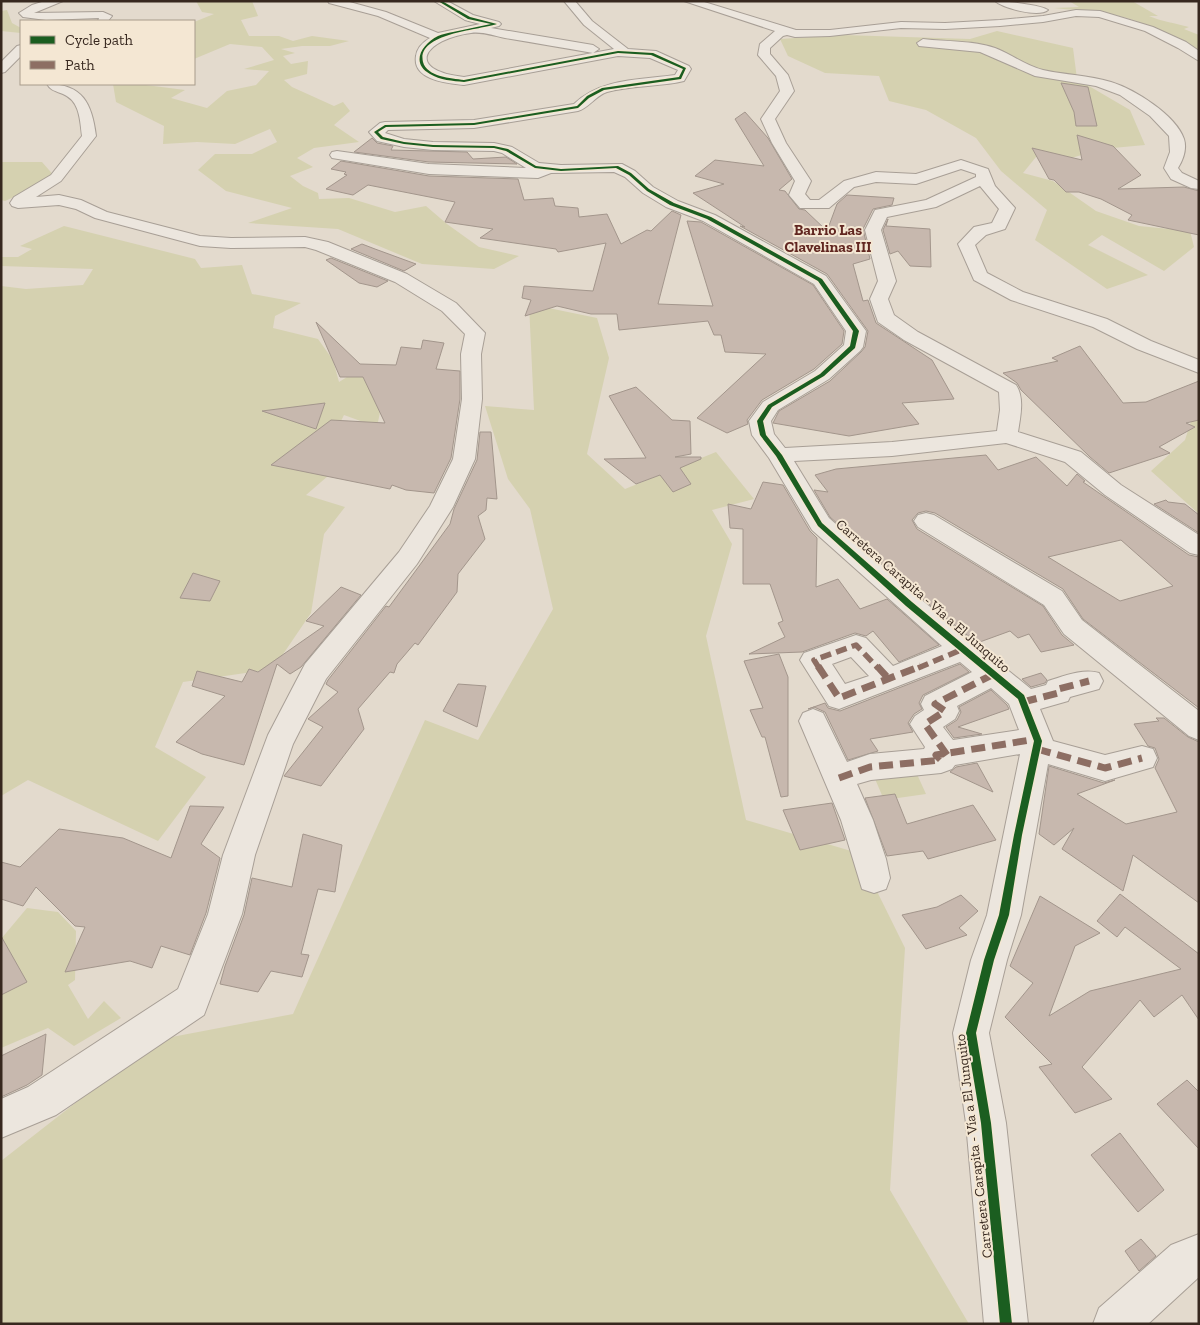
<svg xmlns="http://www.w3.org/2000/svg" width="1200" height="1325" font-family="'Zilla Slab',serif">
<rect width="100%" height="100%" fill="#e3dacd"/>
<path fill="#d5d1b0" d="M196,1h56l6,15 -17,4 8,16h30l14,5 19,-5 37,5 -19,5h-28l-21,3 14,4 -12,3 8,8 17,-3 -1,13 -23,6 8,7 42,19 9,-4 7,9 -16,14 25,17 -45,6 -17,10 16,9 -23,9 13,10 15,7 1,6 30,-1 46,14 31,-6 21,18 32,23 40,9 -25,13 -72,-5 -84,-35 -90,-6 44,-15 -66,-17 -28,-21 17,-16h37l25,-12 -7,-13 -35,15 -38,-2 -34,2 1,-18 -48,-24 -3,-18h25l47,6 -14,8 36,10 20,-17 29,-6 13,-14 -25,-2 30,-9 -12,-13 -32,-3 -36,15v-37l20,-8 -12,-2z
M1069,1h63l26,15h-9c14,6 26,7 40,11l-5,2 15,6v16c-30,-18 -63,-33 -98,-39 -15,-2 -31,-2 -47,-4l25,-1z
M7,10l5,13 9,5v5l-20,-2v-20z
M997,31l76,17 4,31 53,31 15,35 -43,4 -34,10 -32,-2 -13,16 30,8 43,30 43,15 51,5 4,16 -30,24 -62,-36 -14,10 60,30 -41,14 -72,-49 12,-30 -46,-39 -25,-33 -50,-28 -37,-9 -10,-25 -54,-3 -37,-17 -8,-17 63,-4 127,4z
M1,162h41l14,16 -51,23 -4,-1z
M64,226l131,33 6,9 41,-3 10,29 49,9 -26,13 -2,12 45,11 15,21 6,22 24,-15 18,40 -4,20 -33,-12 -24,48h23l-37,32 39,12 -21,27 -13,79 -38,56 -90,13 -28,65 51,30 -48,64 -130,-61 -27,16v-510l25,3 57,-4 10,-16 -92,-3v-9h17l14,-8 -12,-3z
M529,304l68,14 12,40 -22,96 38,35 91,-37 38,47 -42,11 20,34 -26,92 40,184 112,33 47,95 -15,242 79,134h-968v-163l155,-121 137,-26 132,-294 53,20 75,-131 -23,-100 -22,-30 -23,-73 49,4z
M1193,415l6,2v97l-48,-43 34,-31z
M911,761l15,33 -42,6 -14,-33z
M27,908l31,4 18,19 -1,49 -7,5 20,34 16,-18 17,17 -47,28 -26,-18 -47,20v-109z"/>
<path fill="#c7b8ae" stroke="#a3968c" fill-rule="evenodd" d="M1061,83l27,4 9,39h-21l-2,-14z
M745,112l23,26 24,41 -13,11 6,1 14,18 6,1 22,21 10,-27 10,-9 47,3 -2,7 -19,4 -10,20 7,30 -17,5 10,37 5,-1 8,23 56,37 22,39 -52,4 17,21 -70,12 -76,-13 6,-12 51,-30 31,-29 4,-5 3,-16 -41,-57 -87,-48 5,1 -52,-34 31,-9 -29,-8 20,-16 49,6 -29,-47z
M1077,135l36,11 28,29 -23,14 66,-2 15,4v44l-71,-15 4,-5 -31,-16 -22,-7h-13l-12,-12 -5,-1 -17,-31 50,12z
M372,138l5,5 16,3 -2,4 76,2 6,7 33,-2 11,7 -88,-2 -75,-10z
M341,161l88,15 89,3 6,21 29,-2 2,8 23,2 1,9 28,-3 14,30 26,-14 4,1 21,-20 9,4 -23,89 55,2 -26,-85 14,1 112,63 31,46 -2,13 -28,25 -52,31 -15,20 1,4 -21,9 -30,-15 69,-64 -41,-2 -4,-17h-7l-6,-14 -89,9 -2,-16h-26l-34,-8 -32,10 6,-16 -9,-2 2,-12 69,5 13,-48 -48,9 -2,-3 -76,-11 13,-9 -48,-7 10,-20 -87,-17 -15,10 -27,-6 21,-14 -3,-1 2,-2 -15,-3z
M888,219l-2,7 44,3 1,38 -21,-1 -12,-15 -8,3 -7,-24z
M362,244l13,5 41,15 -12,7 -53,-22z
M331,258l57,23 -11,6 -18,-4 -33,-23z
M316,322l44,42 36,1 5,-18 20,2 2,-9 21,3 -8,26 24,2v28l-9,59 -17,35 -28,-3 -14,-5 -2,4 -119,-24 60,-45 54,3 -22,-46h-23z
M1080,346l43,57 23,-1 53,-21v39l-13,3 9,4 -36,20 11,6 -61,20 -19,-16 -69,-67 -4,-7 -14,-10 55,-12 -6,-3z
M636,387l36,33 18,1 1,33 -16,3h26v2l-21,9 11,16 -18,8 -13,-17 -24,9 -32,-25 42,-1 -37,-62z
M325,403l-9,26 -54,-18z
M480,432h11l6,67 -10,-1 -1,12 -8,6 7,23 -27,35 -1,18 -39,53 -3,-2 -18,21 -3,9 -4,-1 -32,37 6,20 -43,57 -37,-10 39,-49 -15,-8 30,-27 -12,-8 2,-4 58,-74 3,1 61,-83 4,-15 23,-49z
M986,455l12,15 38,-13 31,29 10,-12 8,7 -2,1 106,73 10,2v151l-116,-89 -20,-30 -128,-76 -9,-2 -8,2 -6,7 5,9 126,77 19,29 12,10 -33,7 -12,-18 -11,4 -8,-7 -33,12 -58,-47 -89,-79 -16,-27 14,2 -13,-17 21,-6zM1121,540l52,46 -53,15 -72,-44z
M763,482l20,3 27,46 7,7 -1,49 22,-8 22,30 27,-10 52,46 -40,17 -26,-31 -7,5 -11,-3 -53,19 -53,2 36,-17 -7,-14 5,-2 -13,-37h-27v-55l-13,-1 -2,-24 23,5z
M1166,500l2,2 17,2 14,11v18l-45,-29z
M193,573l27,8 -10,20 -30,-3z
M341,587l20,8 -60,72 -11,7 -13,-10 -33,101 -42,-11 -26,-12 49,-46 -33,-10 5,-15 45,11 7,-13 9,3 66,-46 -18,-5z
M779,654l9,23v119l-7,1 -16,-60h-3l-12,-27 13,-2 -19,-47z
M960,664l9,8 -46,23 -4,8 3,6 -8,5 -6,9 5,9 -43,7 8,12 -30,9 -23,-48 -11,-5 -6,2 17,-6 3,5 12,3z
M1041,673l6,7 -2,3 -14,4 -9,-8z
M458,684l28,2 -9,41 -34,-16z
M991,690l16,15 2,4 -51,18 24,7 -28,4 -8,-11 11,-7 4,-8 -2,-5z
M1156,718h8l24,19 11,5v161l-66,-48 -10,36 -61,-42 12,-21 -20,17 -15,-11 10,-68 55,17 11,-3 -38,14 49,30 51,-12 -22,-44 4,-9 -4,-11 -7,-2 -14,-22 25,-3z
M977,763l16,29 -43,-20 6,-5z
M895,794l12,30 66,-19 23,35 -68,19 -5,-8 -36,5 -22,-58z
M832,803l13,37 -45,10 -17,-40z
M190,806l34,1 -23,37 19,14 -14,55 -16,42 -29,-9 -9,22 -22,-7 -65,11 20,-45 -10,-1 -39,-39 -13,19 -22,-7v-37l19,5 39,-38 64,9 48,20z
M303,834l39,11 -7,47 -17,-3 -17,65 8,1 -7,22 -31,-6 -13,21 -38,-8 5,-18 19,-51 8,-37 40,9z
M1120,894l79,60v66l-17,-25 -28,22 -14,-17 -58,67 30,32 -37,14 -36,-46 13,-3 -47,-47 28,-34 -23,-17 30,-70 60,37 -25,13 -26,70 41,-25 91,-22 -56,-42 -8,10 -20,-16z
M961,895l17,16 -19,17 8,7 -41,14 -24,-34 35,-8z
M1,936l26,46 -26,13z
M46,1034l-4,41 -15,10 -26,12v-41z
M1187,1080l12,12v57l-42,-45z
M1120,1133l44,57 -26,22 -47,-57z
M1141,1239l15,17 -17,15 -14,-20z"/>
<g fill="none" stroke-linecap="round" stroke-linejoin="round">
<defs>
<path id="street" d="M45,1h18l-29,12 69,-1 9,4 -4,5h-10l1,-3 -53,2 -23,-3 -4,-4 13,-8z
M328,1h18l40,11 52,21 42,-9 -15,-4 -31,-19h13l26,14 26,7 2,2 -2,2 -8,2 102,17 6,4 -6,4c-29,-5 -58,-10 -88,-15 -10,-2 -24,-7 -34,-5 -46,6 -68,37 -7,44l150,-28 -30,-24 -20,-24h11l17,20 36,28 28,2 33,15 2,3 -7,12c-25,6 -52,4 -77,11 -12,4 -18,16 -29,19l-104,17 -86,2 -3,3 19,6 29,3 61,1 18,4 27,16 22,2 61,-1 13,7 18,16 25,14 37,14 111,61 40,55 -3,16 -3,4 -31,28 -51,31 -7,11 3,13 11,14 107,-6 105,-11 3,-21 -1,-18 -95,-52 -26,-18 -8,-23 8,-18 -13,-51 10,-20 51,-10 50,-23v-3l-15,-5 -45,15 -40,-2 -22,5 -25,21h-29l-11,-13 6,-14 -23,-38 -11,-24 19,-28 -4,-15 -18,-21 2,-11 15,-13 -91,-30h17l95,29h34l71,-8 44,1 55,-3 43,-4 33,-6 24,1 53,16 33,15 13,9v10l-21,-13 -33,-17 -46,-14 -23,-1 -33,6 -43,4 -55,3 -44,-1 -71,8 -35,1 -8,-2 -4,1 -13,12v6l18,21 6,16 -19,28 11,24 25,38 -6,13 5,6h9l25,-19 32,-9 40,2 45,-14 27,9 7,17 20,22 -10,21 -19,6 -11,10 12,28 36,19 84,27 44,22 48,19v13l-62,-24 -44,-22 -82,-27 -37,-20 -16,-36 16,-17 18,-4 7,-14 -19,-23 -44,21 -49,10 -6,13 15,51 -8,18 6,16 24,17 98,53c9,13 4,33 2,47l63,20 40,33 78,50v20l-9,-2 -85,-58 -40,-33 -59,-19 -114,13 -98,5 35,57 89,79 113,92 15,-4 2,-4c16,-5 35,-13 51,-8l4,8 -4,8 -29,8 -2,4 -28,8 13,32 52,14 37,-9 11,3 4,9 -4,9 -48,14 -57,-17 -27,151 -14,45 -18,73 17,90 22,201h-44l-18,-201 -13,-90 18,-73 16,-45 33,-161 -65,11 -3,4 -11,4 -70,7 -14,4 16,36 13,39 4,19 -4,11 -12,4 -12,-4 -21,-69 -42,-99 4,-8 10,-4 10,4 24,49 23,-8 54,-5 1,-2 -15,-23 5,-8 9,-6 -3,-6 4,-8 47,-24 -12,-10 -121,47 -10,-3 -29,-46 4,-7 52,-18 10,3 27,28 49,-20 -130,-116 -43,-72 -17,-23 -3,-14 14,-19 52,-31 29,-26 2,-14 -32,-47 -111,-63 -37,-14 -23,-14 -18,-16 -11,-5 -63,1 -13,5 -109,-4 -97,-16 -2,-3 2,-3 5,-1 92,13 97,4 -24,-15 -8,-2 -61,-1 -29,-3 -27,-6 -8,-9 11,-9 5,-1 89,-2 100,-16c26,-26 67,-24 101,-29l3,-5 -28,-12 -32,-2 -154,29c-17,-2 -52,-5 -48,-29 1,-8 7,-14 14,-18l-52,-22 -49,-13zM851,657l18,19 -24,8 -13,-20zM991,688l18,16 10,26 -66,10 -10,-13 12,-8 4,-8 -2,-5z
M995,1c10,0 46,4 53,9 -9,8 -45,-2 -53,-9z
M923,39c24,3 49,1 72,9 16,6 31,18 48,22 22,5 45,5 68,12 23,7 65,33 73,57 3,10 -1,21 -6,29l4,5 17,8v8l-8,-1 -20,-9 -7,-11 6,-16 -1,-16 -19,-20 -30,-21 -24,-9 -61,-10 -55,-24 -61,-6 -2,-3z
M21,45v11l-16,16 -4,1v-11l16,-16z
M47,84c36,0 45,20 49,52l-35,45 -25,16 23,-2 22,5 26,12 93,24 31,2 74,-1 23,5 79,32 49,29 29,30 -4,21 1,45 -7,60 -22,48 -36,57 -91,115 -33,65 -38,111 -13,59 -38,101 -148,100 -55,23v-39l27,-12 150,-98 30,-75 15,-59 45,-120 37,-71 94,-112 31,-46 23,-47 9,-60 -1,-45 4,-20 -23,-23 -47,-29 -79,-32 -11,-3 -74,1 -31,-2 -105,-28 -19,-9 -17,-4 -41,3 -6,-2 -2,-3 4,-6 37,-22 31,-39c-2,-16 -2,-35 -19,-42 -7,-3 -12,-3 -16,-10z
M926,513l8,2 128,76 20,29 117,91v29l-10,-4 -125,-102 -20,-29 -126,-78 -4,-6 4,-6z
M1199,1234v43l-51,47h-55l6,-16 72,-63z"/>
</defs>
<use href="#street" stroke="#a89f96" stroke-width="2"/>
<use href="#street" fill="#ece6de" fill-rule="evenodd"/>
<path stroke="#8d6e63" stroke-width="5.5" stroke-dasharray="11 5.5" stroke-linecap="butt" d="M819,668l-5,-8 42,-15 22,23
M918,668l45,-19"/>
<path stroke="#8d6e63" stroke-width="7" stroke-dasharray="14 7" stroke-linecap="butt" d="M818,666l21,32 82,-32
M877,666l12,13
M1023,702l35,-9v-4l31,-8
M1037,749l68,19 37,-10
M947,755l-22,-31 20,-13 -10,-7 59,-30
M839,778l31,-11 71,-7 -5,-5 101,-16"/>
<defs>
<path id="cycleway" d="M438,1h4l28,16 27,7c-17,6 -81,9 -74,38 4,15 28,16 41,18l154,-29 35,2 33,15 -5,11 -77,11 -15,8 -11,10 -104,17 -88,2 -8,5 5,5 21,5 29,3 61,1 14,3 28,17 25,3 57,-3 13,7 18,16 25,14 37,14 111,62 37,52 -4,17 -31,28 -52,31 -9,14 3,14 16,20 40,68 90,79 112,93 18,46 -20,94 -13,80 -15,45 -18,73 15,90 21,201h-12l-19,-201 -15,-90 18,-73 15,-45 15,-80 20,-94 -16,-42 -112,-93 -88,-80 -42,-70 -16,-21 -3,-14 11,-16 52,-31 30,-28 3,-15 -35,-50 -111,-62 -37,-14 -23,-14 -18,-16 -13,-7 -55,3 -26,-3 -29,-17 -12,-3 -61,-1 -29,-3 -23,-5 -7,-7 11,-7 89,-2 103,-17 10,-10 15,-8 77,-11 4,-8 -32,-14 -33,-2 -154,29c-11,-1 -24,-2 -34,-8 -20,-11 -8,-30 8,-38 4,-2 10,-3 15,-4 13,-3 25,-5 38,-8l-23,-5z"/>
</defs>
<use href="#cycleway" stroke="#f4e7d3" stroke-width="3"/>
<use href="#cycleway" fill="#1b5e20" fill-rule="evenodd"/>
</g>
<g text-anchor="middle" dominant-baseline="central" stroke-width="4" stroke-linejoin="round" paint-order="stroke">
<g font-size="14" fill="#37281f" stroke="#f4e7d3">
<text transform="translate(923 596) rotate(41)">Carretera Carapita - Vía a El Junquito</text>
<text transform="translate(974 1146) rotate(-97)">Carretera Carapita - Vía a El Junquito</text>
</g>
<g font-size="15" font-weight="bold" fill="#612620" stroke="#f4e7d3">
<text x="828" y="230">Barrio Las<tspan x="828" dy="17">Clavelinas III</tspan></text>
</g>
</g>
<rect width="1200" height="1325" fill="none" stroke="#37281f" stroke-width="5"/>
<rect x="20" y="20" width="175" height="65" fill="#f4e7d3" stroke="#a89b8b"/>
<rect x="30" y="36" width="25" height="8" fill="#1b5e20" stroke="#a89b8b"/>
<text x="65" y="45" font-size="15" fill="#37281f">Cycle path</text>
<rect x="30" y="61" width="25" height="8" fill="#8d6e63" stroke="#a89b8b"/>
<text x="65" y="70" font-size="15" fill="#37281f">Path</text>
</svg>
